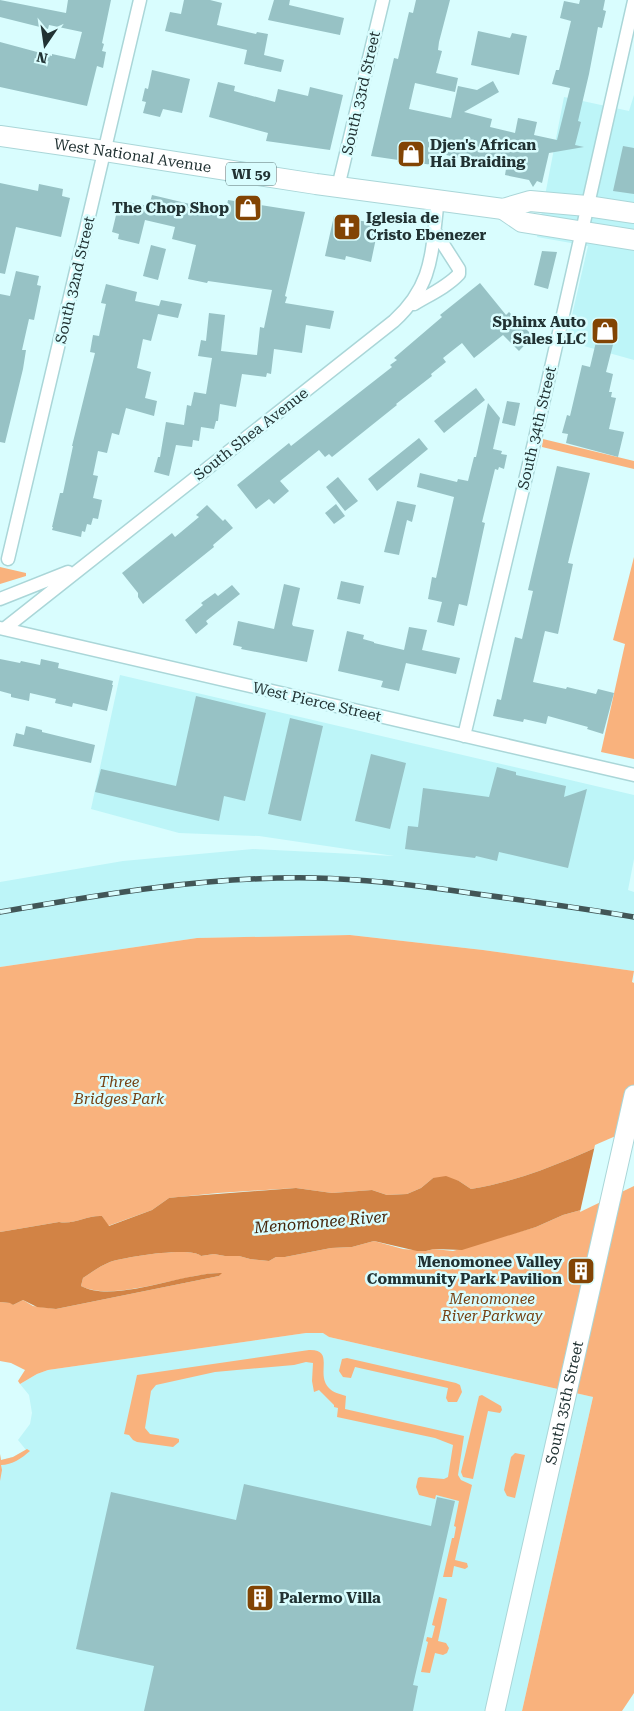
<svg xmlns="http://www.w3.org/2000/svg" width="634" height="1711" font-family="'Roboto Serif',serif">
<rect width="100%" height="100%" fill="#d9fdfe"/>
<path fill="#bdf5f8" d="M634,95v265l-68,-19 22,-95 -51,-9 27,-140 65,14z
M120,675l514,120v64l-6,31 6,2v79l-151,-21 -133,-15 -153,3 -197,29v-85l123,-21 130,-12 141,7 -135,-20 -80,-3 -88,-24z
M306,1333h18l5,4 264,60 -71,314h-522v-257l1,6 12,-3 13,-7 -8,-10 12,-16 2,-11 -3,-18 -9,-11 17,-10 11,-4z"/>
<path fill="#f9b27d" d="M543,439l91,22v8l-92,-22z
M634,557v202l-33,-7 24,-108 -12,-4z
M0,567l26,6v3l-26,8z
M350,935l133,15 151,21 -2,11 2,1v147c-52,24 -106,50 -163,59l-12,-8 -26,-3 -12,10 -14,6 -20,1 -15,-5 -40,3 -36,-5 -78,5 -49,5 -17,12 -44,16 -6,-10c-15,-1 -28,9 -43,6l-59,10v-265l197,-29z
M634,1183v510l-12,18h-100l71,-314 -264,-60 -6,-4h-17l-258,37 -11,4 -17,10 -2,-3 7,-11 -14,-7 -11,-2v-59l11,1 2,2 10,-5 10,6 23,3 163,-33 2,-3c-37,0 -107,30 -140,13l2,-8c9,-6 17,-12 27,-16 14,-5 82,-16 91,-6l13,-2 11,2h14l11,3 19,2 7,-4h9l46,-9 21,-1 22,-6 29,8 23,2 8,-2 19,2 83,-24 27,-12 18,-5z
M309,1350c26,-1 7,23 19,37 5,6 12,7 18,9l-1,13 119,27 -6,39 3,5 11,5 -17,75 12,3 1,4 -3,2 -11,-3 -2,11h-9l9,-39h2l2,-11 -2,-1 5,-25 -23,-6 -1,4 -16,-4 -3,-8 2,-9 2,-1 24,2 4,-2 5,-32 -18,-7 -98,-21 1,-9 -4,-1v-2l-15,-15 -5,2 -2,-11 1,-18 -7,-1 -12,3 -79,7 -59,13 -5,6 -6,37 5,6 26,4 3,1v3l-6,5 -36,-5 -4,-2 -4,-5 -5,-1 13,-59z
M347,1358l109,25 4,2 2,7 -5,10h-9l-2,-4 2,-10 -93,-21 -4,11 -8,-1 -4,-6 3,-12z
M482,1395l19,11 1,4 -2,3 -12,-2 -15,68 -10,-2 -2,-5 18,-76z
M27,1449l3,2c-8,7 -18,14 -29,14l1,5 -2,11v-27l1,6 12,-3z
M515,1453l10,2 -10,43 -8,-2 -3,-6 7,-33z
M439,1597l8,2 -9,42 8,2 3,5 -2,5 -4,2 -8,-2 -5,20 -9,-1 7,-30 -2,-1 1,-4 5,1 3,-12 -3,-1z"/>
<path fill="#d28345" d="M634,1130v53l-53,27 -18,5 -27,12 -74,23 -28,-1 -8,2h-9l-43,-10 -22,6 -21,1 -46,9h-9l-7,4 -19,-2 -11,-3h-14l-11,-2 -13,2c-9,-10 -77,1 -91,6 -10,4 -18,10 -27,16l-2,8c33,18 103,-14 141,-13l-3,3 -163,33 -19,-2 -14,-7 -10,5 -3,-2 -10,-1v-70l59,-10c15,3 28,-7 43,-6l7,10 43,-16 17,-12 9,-1 118,-9 36,5 40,-3 15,5 20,-1 14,-6 12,-10 13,-2 13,5 12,8c57,-9 111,-35 163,-59z"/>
<path fill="#d9fdfe" d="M634,1128v58l-54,26 15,-67z"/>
<path fill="#97c2c5" d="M0,0l66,13 2,-13h43l-9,43 2,1 -2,7 4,1 -3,16 -6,-2 -10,40 -87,-19v-45l52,14v-2l23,5 7,-27 -33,-7 -1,4 -48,-12z
M184,0h26l12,3 -5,22 39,9 1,-2 11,2 -4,21 20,5 -3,12 -37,-8 3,-14 -82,-19 5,-19 11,2z
M274,0h16l-1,5 55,13 -4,17 -72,-15z
M416,0h34l-11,42 -1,8 4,1 -6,22 22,5 -3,14 -40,-9 -6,26 42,9 7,-32 19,4 16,-9 6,11 -35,20 28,7 -2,8 25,6 3,-15 19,4 -3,13 23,5 13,-52 -18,-4 4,-14h3l12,-49 -11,-3 4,-17 15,3 1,-4h25l-2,10 3,1 -4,17 -4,-1 -9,47 -11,47 3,1 -6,23 9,2 -35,6 -7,30 -5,-2 -4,6 -4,-7 -24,-5 1,-6 -64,-15 -3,12 -68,-10 23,-98 4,1 11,-47 4,1z
M478,31l32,7 2,-5 15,3 -8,39 -48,-10z
M152,70l38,9 -8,34 -19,-4 -3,8 -17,-4 3,-11 -4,-1 3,-13 3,1z
M218,82l17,4 -1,5 41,11 3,-13 30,7 2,-9 33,8 -13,55 -64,-9 2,-8 -59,-16z
M623,146l11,2v46l-21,-3z
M0,183l38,8 1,-7 24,5 -1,7 8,2 -9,39 -45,-10 -11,47 -5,-1z
M152,195l63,15 1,-3 10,3 2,-10 77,12 -20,84 2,1 -2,6 49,8 -4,18 -24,-4 -4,28 -28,-4 -3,25 -4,-1 -1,4 -24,-3 -6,33 -16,-3 -2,17h-2l-2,8 -13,-2 -2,14 -6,-1 -1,7 -16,-2 -7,31 -15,-4 4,-15h2l6,-35 18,3 3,-20 4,1 3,-14 12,2 6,-36 -14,-2 3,-16 5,1 3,-28 16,2 -4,36 36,4 3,-28 4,1 8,-38 -64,-9 -1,2 -19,-4 8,-34 -24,-6 3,-12 -30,-7 -6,24 -21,-5 1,-5 -7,-2 5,-21 7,2 3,-11 22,4z
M334,216l45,8 -8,38 -25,-6 -1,4 -20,-4z
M151,245l15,4 -8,31 -15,-4z
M542,251l15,1 -9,37 -14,-4z
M16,271l23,5 -2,9 4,1 -7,34 -5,-1 -7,31h4l-3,19 -18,74 -5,-1v-148l10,2z
M480,283l26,32 3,-3 24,24 -14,15 -16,-16 -29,23 -12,-15 -19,15 3,4 -15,12 1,2 -36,28 1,1 -65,52 -3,-3 -4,3 -6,-7 -39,31 9,10 -15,13 -5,-5 -13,10 -19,-24 52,-42 2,3 101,-79 -2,-2 7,-5 -3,-2 48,-41 -2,-2z
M106,284l31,8 -2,9 24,5 2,-6 21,4 -4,14 -20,-4 -7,27 -8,-2 -6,29 14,4 -6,26 12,3 -3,15 -28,-8 -7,27 -7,-2 -5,20 -9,-2 -5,24 5,1 -5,22 9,2 -4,19 -5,-1 -2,7 -4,-1 -2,8 -3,-1 -1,6 -29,-7 1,-3h-1l8,-34h3l10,-47h-1l23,-93 -5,-1 3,-17 6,1 7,-32 -5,-1z
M600,325l17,4 -11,43 7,2 -4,18h3l-1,5 5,1 -7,31 15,3 -6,25 -52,-14 2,-9 -6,-1 5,-18 3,1 12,-51 8,2z
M476,388l9,12 -41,33 -10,-12z
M507,401l13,2 -5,23 -13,-3z
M488,403l12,15 -7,31 9,2 -1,3 6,1 -3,14 -5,-2 -1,3 -3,-1 -13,53 3,1 -18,83 -8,-2 -5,22 -17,-4 5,-20 -14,-3 4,-22 4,1 18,-81 -37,-10 3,-14 37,9 1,-3 10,2 6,-24h2z
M419,438l9,11 -51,42 -9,-12z
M557,466l33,7 -22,90 5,1 -15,70 -13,-3 -12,51 33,7 1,-2 29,7 2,-5 16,4 -11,41 -16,-5 1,-2 -40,-11 -2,8 -22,-5 -1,3 -30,-6 4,-17 4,1 14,-63 7,2 11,-48 -5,-1z
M338,477l20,24 -13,10 -19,-24z
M397,501l19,4 -4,17 -5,-2 -8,35 -15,-3z
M336,504l9,12 -11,8 -9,-11z
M207,505l16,16 2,-2 8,9 -20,17 1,2 -71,57 -5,-7v-4l-16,-20 50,-40 3,4 24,-20 -3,-2z
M341,581l23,5 -4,18 -23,-5z
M284,584l16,4 -8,36 1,2 21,4 -7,32 -66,-13 1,-2 -9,-2 5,-24 36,8z
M232,585l8,9 -34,27 2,3 -12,10 -11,-14 18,-15 -2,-2 14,-10 3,3z
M409,627l18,3 -5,20 38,8 -4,16 -50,-11 -7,28 -18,-4 2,-6 -45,-10 9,-40 17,4 -1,4 11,3v1l30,7z
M0,659l20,4 1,-2 19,4 1,-6 18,4 -1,5 55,13 -1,4h1l-6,26 -34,-8 -1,4 -17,-4 1,-4 -26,-6 -1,8 -18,-4v-3l-11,-3z
M196,696l70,17 -21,88 -21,-5 -5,25 -124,-29 6,-23 75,17z
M290,718l33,8 -22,95 -33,-7z
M26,726l16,4v2l53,13 -4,18 -78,-17 3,-13 8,2z
M371,754l35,9 -16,66 -35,-8z
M497,767l19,5v3l50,11 -2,11 23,-8 -19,79 -69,-16 -2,9 -21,-5 -1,2 -70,-9 3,-23 10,1 5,-39 66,9z
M575,1260l10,3 -5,22 -12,-8z
M244,1484l187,42 6,-29 18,4 -42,184 5,1 -5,25h-269l10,-45 -78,-17 35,-157 125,28z"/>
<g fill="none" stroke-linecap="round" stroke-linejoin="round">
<defs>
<path id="minor" d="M338,187l45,-187
M414,304c15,-9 33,-17 45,-30v-5l-25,-39
M8,559l132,-559
M0,599l68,-27
M0,628l634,147
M4,629l390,-308c41,-38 37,-70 44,-121
M464,736l70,-293 100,-442"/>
<g id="secondary">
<path id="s1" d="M495,1711l139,-616"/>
</g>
<g id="primary">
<path id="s2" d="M0,136l105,15 211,33 187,25 27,-8 57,5 47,7"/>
<path d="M503,209l19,13 112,18"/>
</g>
</defs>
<use href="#minor" stroke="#aad6d8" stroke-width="15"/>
<use href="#secondary" stroke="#aad6d8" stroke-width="21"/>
<use href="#primary" stroke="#aad6d8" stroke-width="22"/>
<use href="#minor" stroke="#fff" stroke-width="12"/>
<use href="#secondary" stroke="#fff" stroke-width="19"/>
<use href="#primary" stroke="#fff" stroke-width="20"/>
<defs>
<path id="rail" d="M0,912c104,-18 209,-36 315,-34 55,1 108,8 162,16 52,7 105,14 157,23"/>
</defs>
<use href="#rail" stroke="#425657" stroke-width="5.5"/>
<use href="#rail" stroke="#d9fdfe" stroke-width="4" stroke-dasharray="11" stroke-linecap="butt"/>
</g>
<defs>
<symbol id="shop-square" viewBox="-11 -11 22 22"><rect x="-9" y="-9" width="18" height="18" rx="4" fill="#824404" stroke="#d9fdfe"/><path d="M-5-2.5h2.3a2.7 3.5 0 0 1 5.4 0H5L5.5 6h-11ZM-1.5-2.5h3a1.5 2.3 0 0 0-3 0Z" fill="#fff"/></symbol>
<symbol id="church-square" viewBox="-11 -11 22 22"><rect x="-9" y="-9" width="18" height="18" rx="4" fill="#824404" stroke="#d9fdfe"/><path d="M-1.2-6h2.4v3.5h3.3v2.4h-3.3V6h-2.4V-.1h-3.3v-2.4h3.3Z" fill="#fff"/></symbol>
<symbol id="building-square" viewBox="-11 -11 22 22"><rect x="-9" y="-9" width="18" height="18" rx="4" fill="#824404" stroke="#d9fdfe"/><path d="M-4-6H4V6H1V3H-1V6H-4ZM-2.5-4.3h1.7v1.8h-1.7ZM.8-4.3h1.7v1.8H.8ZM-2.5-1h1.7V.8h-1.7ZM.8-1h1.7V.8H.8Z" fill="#fff"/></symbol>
</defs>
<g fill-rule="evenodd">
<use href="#shop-square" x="395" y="138" width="32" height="32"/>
<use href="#shop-square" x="232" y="192" width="32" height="32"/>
<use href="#church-square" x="331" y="211" width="32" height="32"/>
<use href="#shop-square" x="589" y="315" width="32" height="32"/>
<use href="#building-square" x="565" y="1255" width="32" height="32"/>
<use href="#building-square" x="244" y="1582" width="32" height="32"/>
</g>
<g text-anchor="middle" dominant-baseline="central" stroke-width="5" stroke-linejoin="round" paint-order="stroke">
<rect fill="#d9fdfe" stroke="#586f70" stroke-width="1" x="226" y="162.5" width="50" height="23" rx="4"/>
<g font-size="14" font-weight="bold" fill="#213233">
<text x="251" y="174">WI 59</text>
</g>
<g font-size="15" fill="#213233" stroke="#d9fdfe">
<text transform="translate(361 93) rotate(-77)">South 33rd Street</text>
<text stroke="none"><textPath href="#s2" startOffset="134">West National Avenue</textPath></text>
<text transform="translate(75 280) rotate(-77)">South 32nd Street</text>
<text transform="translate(537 428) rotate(-77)">South 34th Street</text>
<text transform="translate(251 434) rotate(-38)">South Shea Avenue</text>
<text transform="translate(317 702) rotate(13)">West Pierce Street</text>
<text stroke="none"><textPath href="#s1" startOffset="316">South 35th Street</textPath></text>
</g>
<g font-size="15" font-weight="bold" fill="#213233" stroke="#d9fdfe" text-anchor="start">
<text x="430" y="145">Djen's African<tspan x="430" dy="17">Hai Braiding</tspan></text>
<text x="229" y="208" text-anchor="end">The Chop Shop</text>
<text x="366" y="218">Iglesia de<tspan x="366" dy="17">Cristo Ebenezer</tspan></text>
<text x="586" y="322" text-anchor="end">Sphinx Auto<tspan x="586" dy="17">Sales LLC</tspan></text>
<text x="562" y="1262" text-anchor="end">Menomonee Valley<tspan x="562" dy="17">Community Park Pavilion</tspan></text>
<text x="279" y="1598">Palermo Villa</text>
</g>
<g font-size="15" font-style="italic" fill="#754113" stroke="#d9fdfe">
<text x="119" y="1082">Three<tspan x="119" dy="17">Bridges Park</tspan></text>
<text x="492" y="1299">Menomonee<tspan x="492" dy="17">River Parkway</tspan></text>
</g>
<g font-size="16" font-style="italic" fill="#45250b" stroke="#d9fdfe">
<text transform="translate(321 1222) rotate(-5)">Menomonee River</text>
</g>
</g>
<g transform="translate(45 45) rotate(193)" stroke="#d9fdfe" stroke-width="4" paint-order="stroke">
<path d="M0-4L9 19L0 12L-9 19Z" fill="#213233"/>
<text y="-8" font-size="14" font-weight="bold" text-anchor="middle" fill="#213233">N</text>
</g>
</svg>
